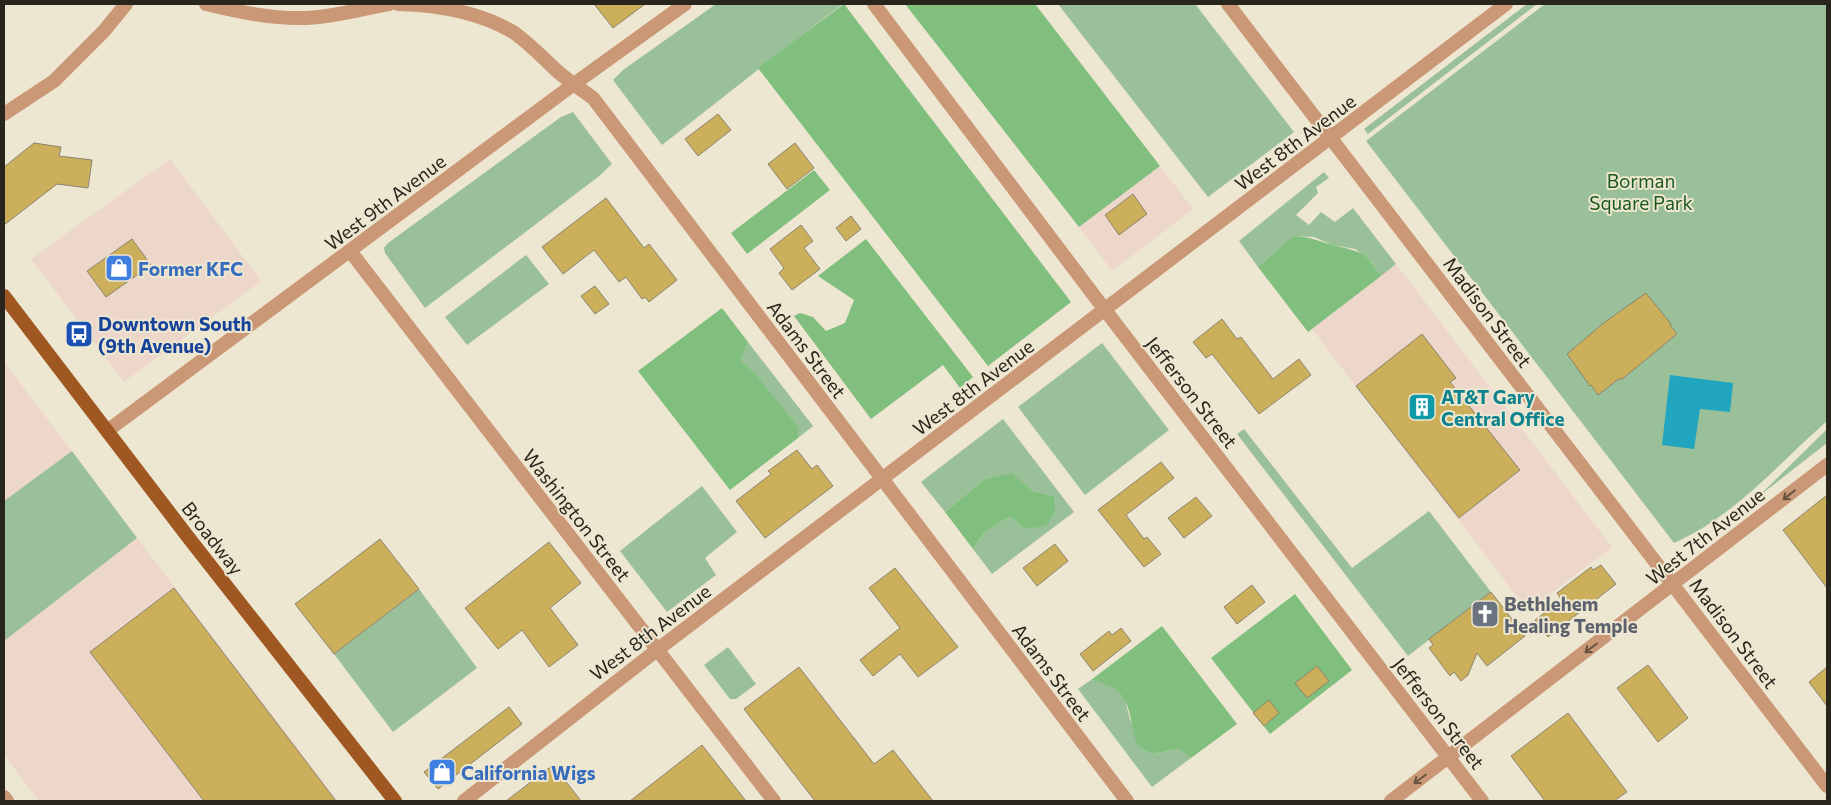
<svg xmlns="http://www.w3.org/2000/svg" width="1831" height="805" font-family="Commissioner,sans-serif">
<rect width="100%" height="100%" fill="#ede6d0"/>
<path fill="#edd7ca" d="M170,159l91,122 -137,101 -93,-123z
M1160,166l33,43 -81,62 -33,-44z
M1396,264l216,283 -84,64 -216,-282z
M4,362l68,89 -68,50z
M137,538l201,263h-299l-35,-46v-114z"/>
<path fill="#9ac099" d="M716,4h127c-61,46 -120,94 -181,141l-49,-65 10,-10z
M1058,4h137l99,128 -86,65z
M1527,4h10l-169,130 -4,-5z
M1545,4h282v417c-49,43 -92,95 -153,122l-308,-402z
M573,112l39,52 -14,13 -173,131 -40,-55 -1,-5 4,-5 173,-126z
M1324,172l5,6 -13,9 2,6 -22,22 13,10 12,-13 14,10 18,-14 43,56 -15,12 -9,-14 -17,-13 -23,-4 -18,-8 -19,-1 -37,31 -19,-26z
M526,255l23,29 -82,61 -22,-28z
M748,342l65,84 -15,12 1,-10 -58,-67z
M1102,343l67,87 -84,65 -67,-88z
M1003,419l71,93 -82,62 -19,-25 11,-16 25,-16 16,12 29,-33 -71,-16 -38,32 -24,-30z
M1244,429l108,139 77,-57 62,81 -83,64 -171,-222z
M1827,429v14l-68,53z
M72,451l65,87 -133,103v-140z
M702,486l35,46 -32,26 11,17 -49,37 -47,-61z
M419,589l58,79 -84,64 -59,-78z
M728,647l28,37 -20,15h-6l-26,-34z
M1091,680l17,3 16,12 6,25 22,34 26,-5 13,9 -39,29 -74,-98z"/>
<path fill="#81bf7f" d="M844,4l227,298 -83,64 -230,-298z
M905,4h130l125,162 -81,61z
M814,170l16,20 -83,64 -16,-21z
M1294,236c19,1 23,5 39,9 27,7 33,6 48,31l-73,56 -50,-65z
M866,239l107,138 -13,11 -17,-23 -72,54 -77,-103 6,-3 13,4 13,14 19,-8 9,-23 -36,-24z
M722,308l26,34 -7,19 15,14 43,53 -1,10 -68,52 -92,-119z
M1012,473l20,18 22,5 1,16 -9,14 -21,3 -16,-12 -25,16 -11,16 -28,-37 38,-32z
M1295,594l57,76 -82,64 -59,-76z
M1162,626l75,98 -46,34 -13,-9 -26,5 -15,-9c-10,-35 -4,-57 -46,-65z"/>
<path fill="#22a5be" d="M1670,375l63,8 -3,29 -30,-3 -6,40 -32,-4z"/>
<path fill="#ccaf5a" stroke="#8b8470" d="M594,4h51l-32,24z
M718,114l13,16 -33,26 -13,-17z
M34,143l27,4 -2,9 33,4 -4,28 -31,-4 -53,41v-58z
M795,143l19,25 -27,21 -19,-25z
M1133,194l14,20 -28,21 -14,-20z
M606,198l38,50 5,-4 28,36 -28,22 -4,-5 -3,2 -16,-22 -7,5 -25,-32 -31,24 -21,-27z
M851,216l10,13 -15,12 -10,-13z
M801,225l12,16 -9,7 16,21 -28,21 -13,-17 5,-5 -14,-19z
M132,239l19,26 -45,32 -19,-26z
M595,286l14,18 -14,10 -14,-18z
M1646,293l25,31 -1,1 7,9 -56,46 -1,-2 -22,17 -7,-10 -1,1 -23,-32 38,-32z
M1222,319l15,20 4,-2 32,42 26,-20 12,16 -52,39 -47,-60 -6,4 -13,-16z
M1422,334l34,44 -6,4 70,88 -61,48 -103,-132z
M797,450l15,19 5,-4 16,21 -68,52 -29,-37 35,-27 -3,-3z
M1161,462l13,16 -48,37 18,24 3,-2 14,17 -17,13 -46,-57z
M1827,495v93l-44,-58z
M1196,497l16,19 -28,22 -16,-20z
M380,539l39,50 -85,65 -39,-50z
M549,542l32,41 -31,25 28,37 -29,22 -27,-37 -24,19 -33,-41z
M1055,544l13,17 -31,25 -14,-18z
M1601,565l15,19 -68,53 -13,-17 27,-20 -5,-7 34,-26 2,3z
M895,568l63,79 -40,30 -18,-23 -27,22 -13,-16 40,-32 -31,-40z
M1252,585l13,17 -28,22 -13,-17z
M174,588l162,213h-132l-114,-149z
M1491,592l34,44 -38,30 -10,-13 -9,22 -7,6 -7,-9 -4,4 -21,-28 4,-3 -4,-6z
M1121,628l10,13 -38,30 -13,-17 29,-23 3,4z
M1648,665l40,53 -30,24 -41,-54z
M1317,666l12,15 -22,17 -12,-15z
M799,667l75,97 19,-14 40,51h-118l-71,-92z
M1827,667v39l-18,-24z
M1269,700l10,13 -15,13 -11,-13z
M509,707l13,17 -84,65 -14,-17z
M1568,713l59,79 -13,9h-69l-34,-45z
M702,745l44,56h-116z
M553,765l28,36h-75z"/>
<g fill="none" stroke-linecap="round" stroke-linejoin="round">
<path stroke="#cb9877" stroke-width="14" d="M206,4c33,8 66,15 99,14 28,-1 56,-9 84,-14
M398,4c38,1 81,8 115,28 16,11 29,25 43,38 12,11 25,19 37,28l534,703
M874,4l231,306 377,491
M4,114l50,-33 50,-50 22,-27
M350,251l424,550
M1391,801l436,-336"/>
<path stroke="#cb9877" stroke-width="14" d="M1228,4l599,782
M107,431l467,-347 111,-80
M4,797l3,4
M464,801l193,-151 849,-646"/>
<path stroke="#a05822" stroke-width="14" d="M4,296l184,241 207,264"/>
</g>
<defs><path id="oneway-shaft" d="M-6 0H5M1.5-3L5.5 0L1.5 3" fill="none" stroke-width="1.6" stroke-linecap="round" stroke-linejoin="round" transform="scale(1.25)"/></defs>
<g stroke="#695341">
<use href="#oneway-shaft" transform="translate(1789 495) rotate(142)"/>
<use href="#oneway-shaft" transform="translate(1591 648) rotate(143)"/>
<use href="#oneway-shaft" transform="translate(1420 779) rotate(143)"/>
</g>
<defs>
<symbol id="shop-square" viewBox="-11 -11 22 22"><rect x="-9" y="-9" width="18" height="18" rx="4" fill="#3f7fe0" stroke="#ede6d0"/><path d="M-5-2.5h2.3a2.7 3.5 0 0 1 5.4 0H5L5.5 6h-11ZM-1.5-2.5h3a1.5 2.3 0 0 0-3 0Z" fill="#fff"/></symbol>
<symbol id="bus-square" viewBox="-11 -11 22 22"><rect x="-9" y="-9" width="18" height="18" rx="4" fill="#1a4fb4" stroke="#ede6d0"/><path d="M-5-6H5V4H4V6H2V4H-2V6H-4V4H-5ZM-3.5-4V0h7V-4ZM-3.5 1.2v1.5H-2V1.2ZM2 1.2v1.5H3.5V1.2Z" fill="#fff"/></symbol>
<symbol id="building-square" viewBox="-11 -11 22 22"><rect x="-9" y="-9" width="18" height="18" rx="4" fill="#0f9aa8" stroke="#ede6d0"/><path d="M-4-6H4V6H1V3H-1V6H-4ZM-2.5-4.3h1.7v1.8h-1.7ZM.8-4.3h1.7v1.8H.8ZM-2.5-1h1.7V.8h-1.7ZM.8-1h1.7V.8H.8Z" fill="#fff"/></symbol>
<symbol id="church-square" viewBox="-11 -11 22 22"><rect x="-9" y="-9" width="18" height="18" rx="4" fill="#6b7280" stroke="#ede6d0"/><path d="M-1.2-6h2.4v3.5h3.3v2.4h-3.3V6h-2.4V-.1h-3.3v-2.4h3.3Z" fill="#fff"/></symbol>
</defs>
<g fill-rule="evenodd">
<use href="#shop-square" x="103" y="252" width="32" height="32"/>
<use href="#bus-square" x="63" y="318" width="32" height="32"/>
<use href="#building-square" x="1406" y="391" width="32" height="32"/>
<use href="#church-square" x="1469" y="598" width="32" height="32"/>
<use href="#shop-square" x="426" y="756" width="32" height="32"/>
</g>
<g text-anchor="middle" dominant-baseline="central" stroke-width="4" stroke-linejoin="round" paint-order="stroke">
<g font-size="19" fill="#28251d" stroke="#ede6d0">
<text transform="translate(1295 142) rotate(-37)">West 8th Avenue</text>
<text transform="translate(385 202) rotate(-37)">West 9th Avenue</text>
<text transform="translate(1488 312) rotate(53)">Madison Street</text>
<text transform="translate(807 349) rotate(53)">Adams Street</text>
<text transform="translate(973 387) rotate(-37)">West 8th Avenue</text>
<text transform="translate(1192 392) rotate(52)">Jefferson Street</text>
<text transform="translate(577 515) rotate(52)">Washington Street</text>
<text transform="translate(1705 536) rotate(-38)">West 7th Avenue</text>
<text transform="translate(213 538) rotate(52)">Broadway</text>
<text transform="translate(650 632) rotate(-37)">West 8th Avenue</text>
<text transform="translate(1734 633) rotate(53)">Madison Street</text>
<text transform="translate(1052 672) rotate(53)">Adams Street</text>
<text transform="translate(1439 713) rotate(52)">Jefferson Street</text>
</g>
<g font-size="19" fill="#1b5a1d" stroke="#ede6d0">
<text x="1641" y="180">Borman<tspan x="1641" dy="22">Square Park</tspan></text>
</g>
<g font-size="19" font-weight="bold" fill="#366cbe" stroke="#ede6d0" text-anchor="start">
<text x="138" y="268">Former KFC</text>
<text x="461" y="772">California Wigs</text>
</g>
<g font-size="19" font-weight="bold" fill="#164399" stroke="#ede6d0" text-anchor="start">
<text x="98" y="323">Downtown South<tspan x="98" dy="22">(9th Avenue)</tspan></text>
</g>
<g font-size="19" font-weight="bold" fill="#0d838f" stroke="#ede6d0" text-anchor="start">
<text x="1441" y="396">AT&amp;T Gary<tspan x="1441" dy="22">Central Office</tspan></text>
</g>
<g font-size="19" font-weight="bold" fill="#5b616d" stroke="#ede6d0" text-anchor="start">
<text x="1504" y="603">Bethlehem<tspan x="1504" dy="22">Healing Temple</tspan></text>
</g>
</g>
<rect width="1831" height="805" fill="none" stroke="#28251d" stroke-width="10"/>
</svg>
